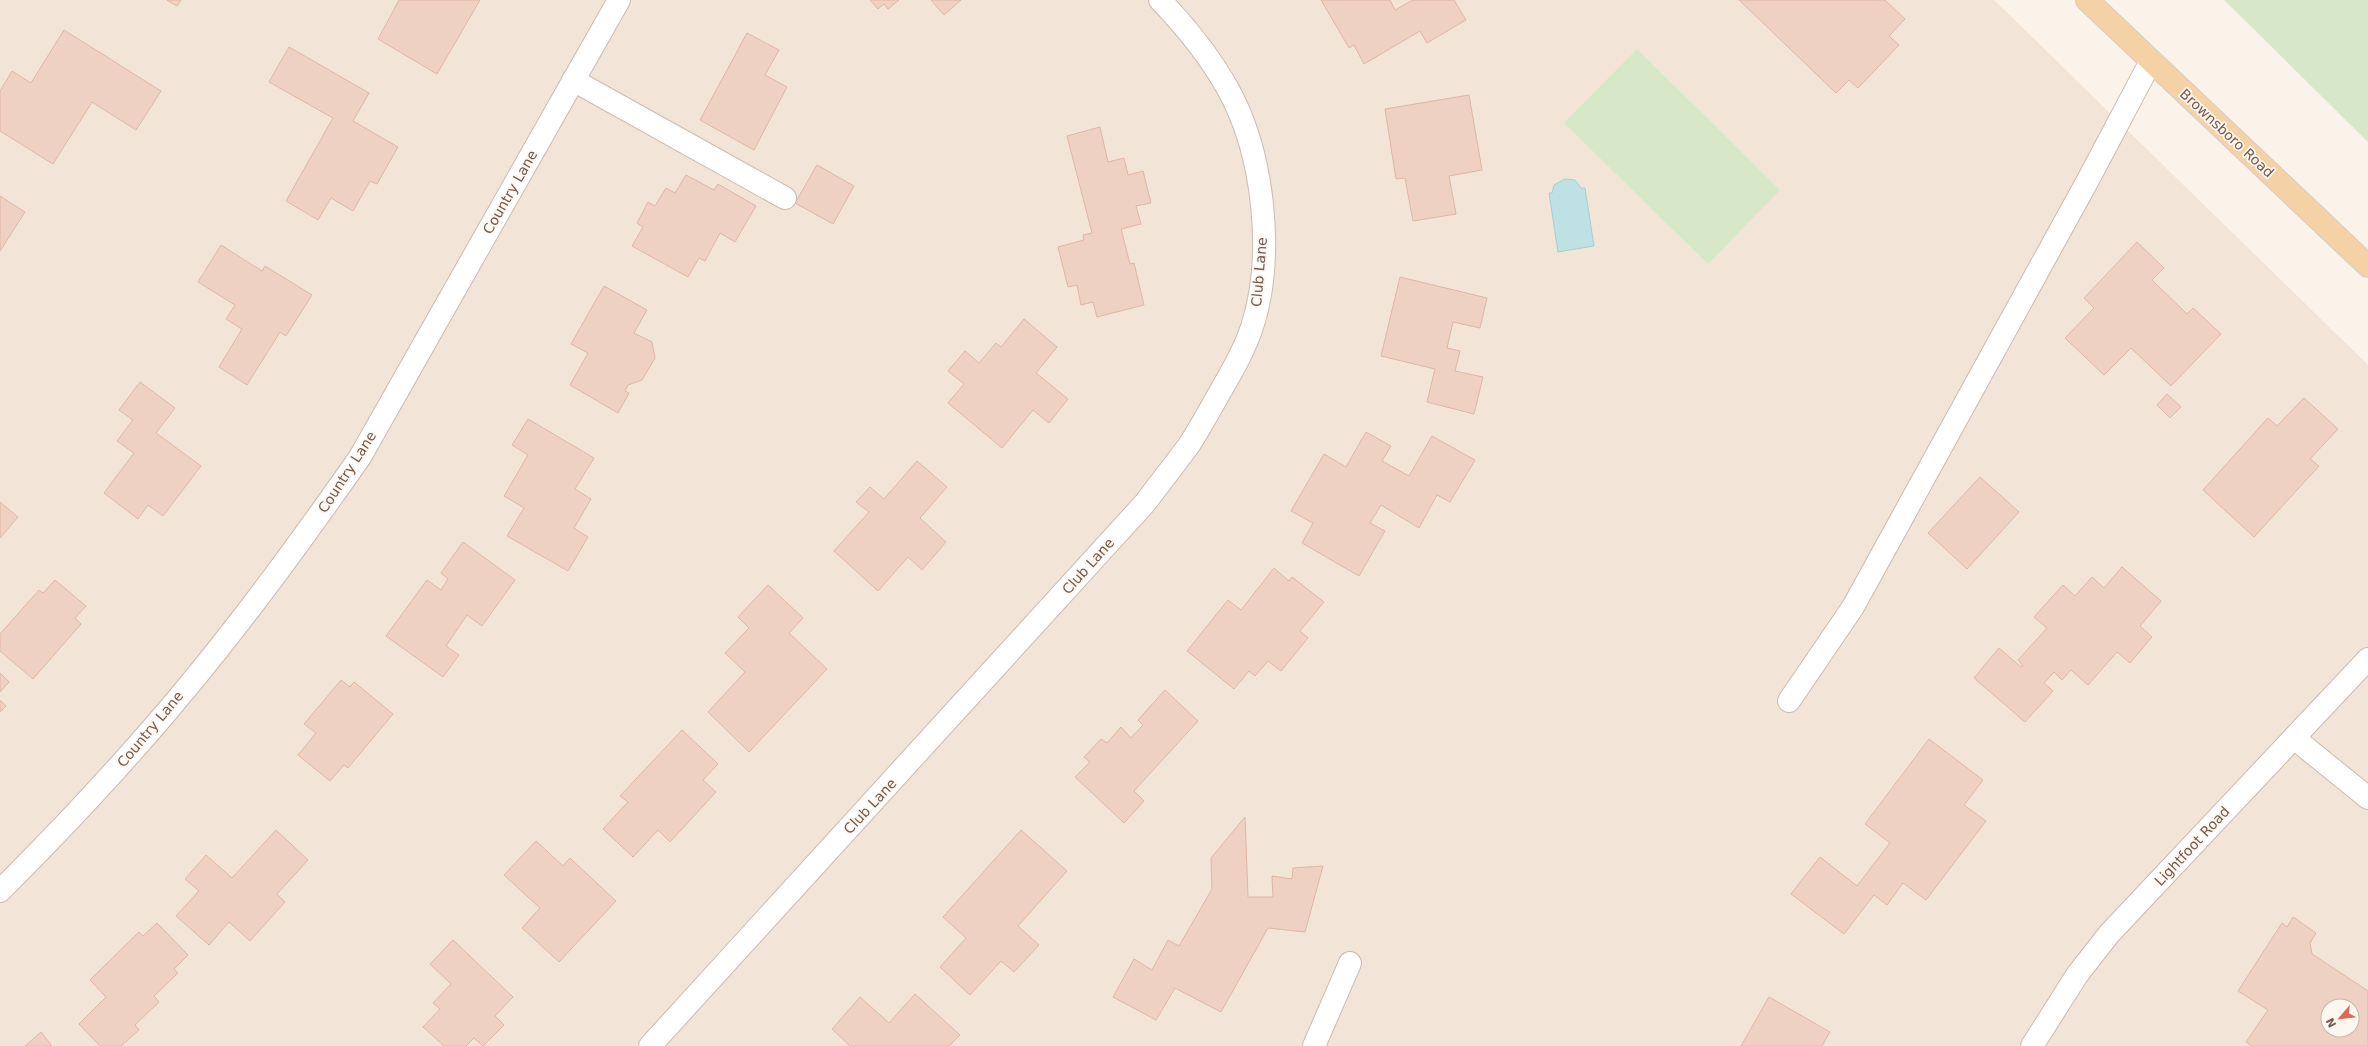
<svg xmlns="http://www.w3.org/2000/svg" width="2368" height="1046" font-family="'DejaVu Sans',sans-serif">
<rect width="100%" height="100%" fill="#fbf2e9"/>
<path fill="#f2e4d7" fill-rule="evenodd" d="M0,0h1994l374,365v681h-2368zM2328,1006h24v24h-24z"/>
<path fill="#d7e8c8" d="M2224,0h144v142z
M1637,49l143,141 -72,74 -144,-141z"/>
<path fill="#bee1e3" stroke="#a5d0d4" d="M1565,179l10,1 6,8h4l9,58 -36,6 -9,-59h3l2,-8z"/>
<path fill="#eed1c2" stroke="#e0b6a4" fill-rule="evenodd" d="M167,0h14l-4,6z
M399,0h81l-43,74 -59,-35z
M870,0h29l-11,9 -4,-5 -6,5z
M931,0h30l-17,15z
M1321,0h69l5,10 18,-10h41l12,20 -39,23 -7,-12 -56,33 -10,-19 -5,3z
M1739,0h146l20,19 -16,17 10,9 -41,43 -9,-8 -13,13z
M64,30l97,61 -25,39 -44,-28 -39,62 -53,-33v-40l12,-20 19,12z
M747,33l32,17 -14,25 22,12 -33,63 -54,-30z
M289,47l80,46 -16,28 45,26 -21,37 -7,-3 -17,30 -22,-13 -13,22 -32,-19 47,-83 -64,-36z
M1469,95l13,75 -33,6 7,38 -43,7 -8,-43 -9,1 -11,-70z
M1100,127l8,35 16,-4 4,17 15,-4 8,32 -15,3 5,18 -20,5 9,35 4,-1 10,42 -47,12 -4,-15 -12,3 -4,-20 -9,2 -10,-40 26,-7 -1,-5 9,-2 -25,-97z
M817,165l37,21 -21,38 -38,-21z
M686,175l28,15 4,-6 38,22 -21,36 -15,-9 -15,28 -6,-3 -11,19 -56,-31 11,-19 -6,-4 11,-21 7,4 11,-18 9,5z
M0,196l25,16 -25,39z
M2137,242l27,26 -12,12 35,34 6,-6 28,26 -50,52 -40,-38 -27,27 -39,-37 29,-30 -10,-10z
M221,245l41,26 3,-5 47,29 -26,41 -6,-4 -33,53 -28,-18 23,-38 -16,-10 9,-14 -37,-23z
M1400,277l87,21 -7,30 -27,-6 -6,26 13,3 -5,20 28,6 -9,37 -47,-12 8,-33 -54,-13z
M604,286l43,24 -13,23 18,9 3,16 -13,22 -14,5 -3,6 4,2 -11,20 -48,-28 18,-32 -17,-9z
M1024,319l33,28 -21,26 32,26 -19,24 -16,-13 -31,38 -54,-45 16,-19 -16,-13 17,-20 14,12 17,-20 5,4z
M140,382l35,26 -19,25 45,33 -38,50 -15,-11 -10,14 -34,-26 30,-40 -17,-12 16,-21 -14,-10z
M2167,394l14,13 -11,11 -13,-13z
M2304,398l34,31 -28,30 9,7 -65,71 -51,-47 65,-72 9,8z
M528,419l66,39 -19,31 16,10 -17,29 14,9 -20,34 -61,-35 17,-28 -20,-12 24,-41 -16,-10z
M1366,432l25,14 -9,15 27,15 23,-40 43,24 -25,42 -13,-7 -18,33 -38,-23 -11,18 15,8 -26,45 -57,-33 11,-20 -22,-12 33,-57 22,13z
M917,461l30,26 -27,31 26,24 -24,28 -14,-13 -30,34 -44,-40 35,-39 -13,-10 14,-15 14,12z
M1980,477l39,35 -52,57 -39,-36z
M0,502l18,15 -18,21z
M463,542l52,38 -33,46 -15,-11 -21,31 13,9 -16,22 -57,-41 41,-56 14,10 7,-11 -7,-6z
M2122,567l39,34 -21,25 12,11 -22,26 -13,-11 -29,33 -17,-15 -9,10 -8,-8 -10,11 9,8 -28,31 -51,-44 25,-30 22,19 2,-1 -5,-6 29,-32 -13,-11 29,-32 12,11 17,-19 12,11z
M1274,568l15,13 3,-4 32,25 -24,29 8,7 -27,33 -13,-10 -13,15 -6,-5 -15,18 -47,-38 41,-51 13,10z
M55,580l31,26 -11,12 6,6 -48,55 -33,-28v-17l39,-44 4,3z
M768,585l35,33 -14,15 38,36 -78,83 -41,-40 37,-40 -20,-19 24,-25 -11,-11z
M0,673l9,9 -9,10z
M341,680l9,7 4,-5 39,32 -45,54 -4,-3 -14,16 -32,-26 18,-22 -12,-9z
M1165,690l33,31 -64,70 10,10 -20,22 -49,-46 15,-15 -6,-5 17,-18 6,4 14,-16 10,11 12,-13 -5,-5z
M0,700l6,6 -6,6z
M682,730l36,34 -15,16 13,12 -46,50 -12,-12 -25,27 -30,-28 25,-27 -8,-6z
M1929,739l54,41 -19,25 22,16 -60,79 -23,-17 -16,22 -13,-10 -30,39 -53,-40 29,-37 37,29 33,-43 -25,-19z
M1245,817l3,80h25l-1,-21 20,3 1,-11 30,-2 -18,66 -37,-4 -47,84 -46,-24 -19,32 -43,-23 21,-38 18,11 16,-30 11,6 33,-57 -1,-31z
M276,830l32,30 -31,34 8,8 -35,39 -21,-19 -20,23 -33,-29 23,-25 -14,-12 21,-24 26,23z
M1021,830l46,41 -49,55 21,19 -25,27 -13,-11 -31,34 -30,-28 26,-29 -23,-21z
M536,841l27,25 7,-8 2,2 44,41 -57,61 -37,-34 18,-20 -36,-33z
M2293,917l23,16 -6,10 2,11 56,37v55h-116l-6,-4 22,-32 -30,-19 44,-68 5,4zM2328,1006h24v24h-24z
M157,923l31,32 -14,14 4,4 -24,23 5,6 -24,23 4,5 -18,16h-21l-21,-22 27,-27 -16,-17 49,-48 4,4z
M453,940l60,57 -18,19 9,9 -21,21 -9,-8 -8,8h-22l-21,-19 17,-18 -7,-6 18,-19 -21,-20z
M915,994l45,41 -11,11h-99l-18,-17 28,-32 29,26z
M1769,997l61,35 -8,14h-81z
M41,1032l11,14h-27z"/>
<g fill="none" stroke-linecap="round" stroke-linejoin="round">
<defs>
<path id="service" d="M573,80l212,118
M1789,701l64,-94 235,-427 63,-119"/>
<path id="minor" d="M2294,738l74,60
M0,891c47,-47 93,-95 137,-145 81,-91 153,-189 223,-289l259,-457
M650,1046l495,-543c15,-20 30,-39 44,-58 11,-17 21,-35 31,-53 12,-21 24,-41 32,-65 23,-71 12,-173 -24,-238 -18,-32 -43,-63 -68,-89
M1314,1046l36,-83
M2032,1046l45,-71 32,-41 259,-275"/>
<path id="primary" d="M2087,0l281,266"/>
</defs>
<use href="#service" stroke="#ccbaaf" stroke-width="24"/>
<use href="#minor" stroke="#ccbaaf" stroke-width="24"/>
<use href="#primary" stroke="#d5cdca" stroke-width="24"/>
<use href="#service" stroke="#fff" stroke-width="22"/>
<use href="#minor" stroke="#fff" stroke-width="22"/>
<use href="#primary" stroke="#f4d2a6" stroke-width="22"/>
</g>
<g text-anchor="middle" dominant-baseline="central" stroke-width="3.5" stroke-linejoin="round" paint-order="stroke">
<g font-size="14" fill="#73594e" stroke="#fef7ef">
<text transform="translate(2227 133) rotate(43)">Brownsboro Road</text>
<text transform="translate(510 192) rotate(-60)">Country Lane</text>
<text transform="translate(1259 272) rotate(-85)">Club Lane</text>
<text transform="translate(347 472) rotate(-57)">Country Lane</text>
<text transform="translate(1088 566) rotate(-48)">Club Lane</text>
<text transform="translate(150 729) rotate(-50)">Country Lane</text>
<text transform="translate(870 806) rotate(-47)">Club Lane</text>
<text transform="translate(2192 846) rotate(-47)">Lightfoot Road</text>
</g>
</g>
<g transform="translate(2340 1018) rotate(242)"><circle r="19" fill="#fef7ef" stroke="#c6b8af"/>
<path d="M0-3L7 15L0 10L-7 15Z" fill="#db6b57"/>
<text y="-6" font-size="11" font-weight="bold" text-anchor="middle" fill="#73594e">N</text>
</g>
</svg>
